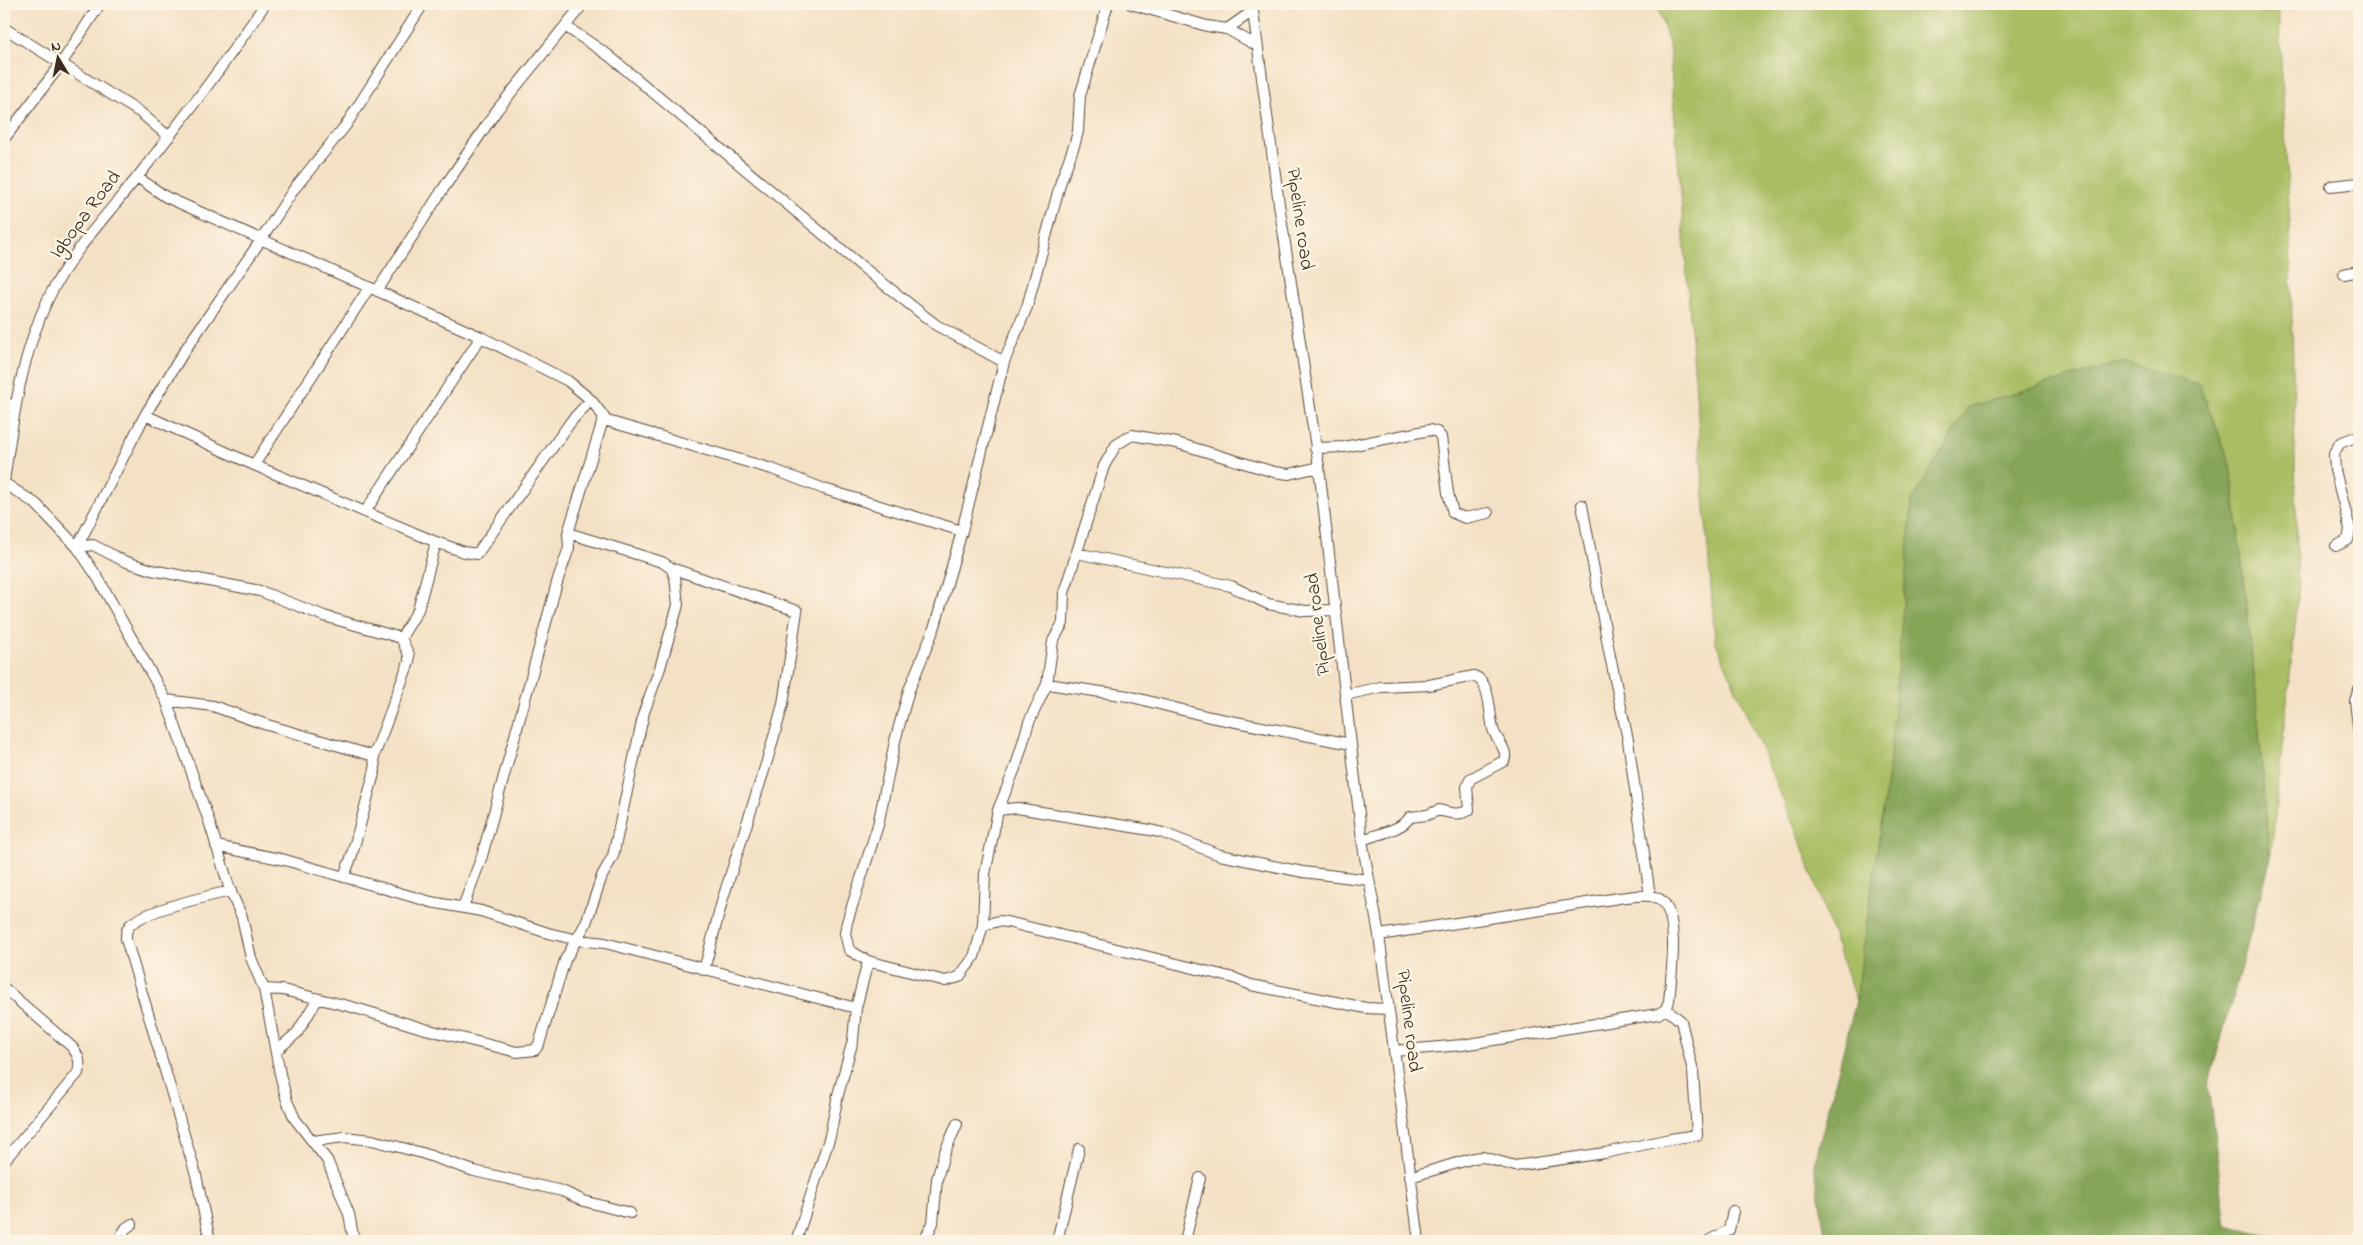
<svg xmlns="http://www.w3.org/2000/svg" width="2363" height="1245" font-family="'Indie Flower',sans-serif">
<rect width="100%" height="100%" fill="#fcf5e5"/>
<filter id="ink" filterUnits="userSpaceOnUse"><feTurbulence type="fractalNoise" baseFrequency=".02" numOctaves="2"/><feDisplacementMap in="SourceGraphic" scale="10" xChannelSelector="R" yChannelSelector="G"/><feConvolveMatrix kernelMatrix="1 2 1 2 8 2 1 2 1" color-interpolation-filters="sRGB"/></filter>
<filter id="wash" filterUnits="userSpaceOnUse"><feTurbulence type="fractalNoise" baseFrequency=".0096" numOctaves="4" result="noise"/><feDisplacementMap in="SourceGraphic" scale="20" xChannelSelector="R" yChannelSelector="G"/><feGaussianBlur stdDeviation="1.12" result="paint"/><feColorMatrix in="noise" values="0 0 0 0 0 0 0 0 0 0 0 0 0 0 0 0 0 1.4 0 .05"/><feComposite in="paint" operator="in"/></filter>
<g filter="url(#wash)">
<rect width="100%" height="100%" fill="#f4e1c5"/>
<path fill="#a9be63" stroke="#727440" d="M1657,4h621l12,222 8,372 -28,264 -15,-177 -24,-220 -32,-80 -310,382 -33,234 -56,-161 -85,-200 -46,-596z"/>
<path fill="#86a559" stroke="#60683c" d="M2123,362l76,22 32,81 24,220 15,177 -62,224 18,140 65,15h-465l-12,-76 42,-164 33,-234 23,-266 56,-94z"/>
</g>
<g filter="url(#ink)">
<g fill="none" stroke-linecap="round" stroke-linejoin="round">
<defs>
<path id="minor" d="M1108,4l-28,92 -2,35 -3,12 -14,38 -34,126 -23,55 -42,169 -27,95 -26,64 -14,51 -17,84 -31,97 -2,11 4,17 19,11 77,20 14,-4 15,-20 9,-32 2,-51 13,-64 18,-44 13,-44 18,-38 6,-43 10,-18 1,-30 40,-127 12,-21 16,-10 45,8 97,29 15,2 30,-7
M1131,4l76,22 20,3 29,16
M1252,4l27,200 40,263 43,373 17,95 40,306
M565,26l43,29 257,214 71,56 68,37
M4,28l137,85 28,24
M1227,29l26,-18
M4,139l57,-75 39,-60
M137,177l29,20 315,140 87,44 23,19 13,17 -36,116 1,15 -11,31 -76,277 -19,51
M2331,186l28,-3
M2344,274l15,-3
M377,291l66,-102 54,-79 86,-106
M4,402l10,4
M145,415l40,-65 76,-110 33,-51 52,-64 77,-121
M604,420l168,49 52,20 138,42
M1315,448l29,-1 86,-17 7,2 4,5 7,56 5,20 12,5 23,-5
M254,465l182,77 -18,68 -17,28
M4,481c9,-63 17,-126 45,-184 23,-46 58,-82 90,-122 44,-56 87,-112 126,-171
M4,483l32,21 41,43 21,31 68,122 43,121 21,69 12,27 9,41 13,31 16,85 7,27 8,18 32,41 22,54 5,27
M1582,505l28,151 18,84 22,156
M365,512l116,-175
M436,542l28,10 13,2 95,-134 19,-20
M2336,546l12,-6 2,-11 -15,-59 -1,-17 6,-10 15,-6 4,2
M77,547l16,-2 31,16 28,9 108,21 64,25 77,22 8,17v7l-35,94 1,14 -24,88 -7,18
M77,547l68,-132 109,50 115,-177
M1077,553l154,33 37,18 37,7 30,-1
M671,568l126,43 -14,93 -16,57 -44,137 -19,72
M1047,684l81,12 82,21 141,27
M2359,689l-4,12 4,33
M1345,695l36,-8 48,-2 45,-9c17,6 15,37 19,53 3,11 16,21 11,32l-34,18 -3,8 2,23c-9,6 -20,3 -30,0l-12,5 -17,2c-8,13 -33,17 -48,23
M166,700l47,6 51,18 110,32
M998,810l19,-2 133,22 13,3 57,22 83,17 66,8
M216,846l69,14 146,42 50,9 67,22 30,7 27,3 251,65
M983,925l16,-4 8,1 227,56 17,7 115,23 22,1
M1379,935l240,-37c12,-1 33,-6 43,3 18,17 9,76 7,100l-3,8 -8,5 -196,31 -68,6
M4,988l68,59c7,9 9,15 6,26l-74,88
M264,989l19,1 69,17 73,22 92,23 18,-2 4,-6 26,-84 21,-37 16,-47 11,-20 31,-144 16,-44 18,-63 -3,-28 -4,-9 -9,-6 -94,-29
M277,1050l20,-17 20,-33
M313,1141l31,-4 28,3 50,13 52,18 88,20 22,10 46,12
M1410,1177l64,-19 9,-1 32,9 90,-13 65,-14 27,-4 -4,-64 -12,-50 -15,-12
M118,1241l8,-13 6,-4
M210,1241l-14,-66 -70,-236c0,-6 0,-9 4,-14 16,-15 78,-29 101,-34
M796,1241l34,-105 8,-41 15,-55 3,-32 12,-47
M924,1241l9,-18 4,-44 7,-25 13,-30
M1057,1241l22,-92
M1185,1241l15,-63
M1708,1241l21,-11 4,-19"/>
</defs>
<use href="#minor" stroke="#574537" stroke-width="12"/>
<use href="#minor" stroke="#fff" stroke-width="10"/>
</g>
</g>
<g text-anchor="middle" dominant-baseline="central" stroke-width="5" stroke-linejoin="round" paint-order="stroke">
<g font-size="20" fill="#3b2a1e" stroke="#fcf5e5">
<text transform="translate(86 215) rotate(-53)">Igbopa Road</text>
<text transform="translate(1299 219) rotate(82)">Pipeline road</text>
<text transform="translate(1319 624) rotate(-97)">Pipeline road</text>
<text transform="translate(1408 1021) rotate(83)">Pipeline road</text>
</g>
</g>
<rect width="2363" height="1245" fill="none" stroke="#fcf5e5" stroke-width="20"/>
<g transform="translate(58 58) rotate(350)" stroke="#fcf5e5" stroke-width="4" paint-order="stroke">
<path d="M0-4L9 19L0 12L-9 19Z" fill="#3b2a1e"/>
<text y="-8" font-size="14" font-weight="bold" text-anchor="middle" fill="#3b2a1e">N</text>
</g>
</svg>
